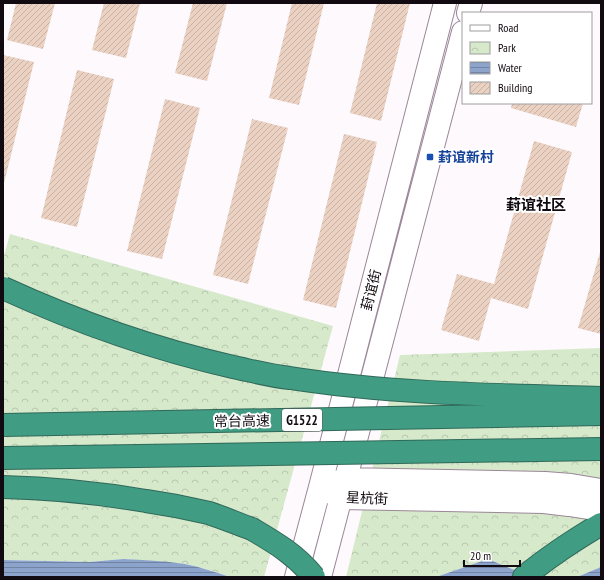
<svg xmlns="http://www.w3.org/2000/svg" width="604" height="580" font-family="'PT Sans Narrow','Noto Sans SC',sans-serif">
<defs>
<pattern id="park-crowns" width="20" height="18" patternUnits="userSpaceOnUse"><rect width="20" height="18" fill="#d6eacb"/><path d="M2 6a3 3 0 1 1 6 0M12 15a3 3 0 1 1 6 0" fill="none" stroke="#b7c7ad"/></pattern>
<pattern id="water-rules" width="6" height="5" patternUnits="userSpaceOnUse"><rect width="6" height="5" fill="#8ca4cc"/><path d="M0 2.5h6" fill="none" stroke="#7184a4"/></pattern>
<pattern id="building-hatch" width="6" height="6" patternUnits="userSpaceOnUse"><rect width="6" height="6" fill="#ead1c2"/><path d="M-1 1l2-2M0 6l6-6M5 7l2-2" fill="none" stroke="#c8b2a6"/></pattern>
</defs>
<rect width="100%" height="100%" fill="#fef9fd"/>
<path fill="url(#park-crowns)" d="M10,234l323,92 -69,251h-34l-24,-8 -20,-5 -63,-5 -34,3 -86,-2v-301z
M601,348v219l-24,10h-46l-43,-18 -52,18h-90l54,-222z"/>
<path fill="url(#water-rules)" d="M123,559c20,1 41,2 62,5 15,3 30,8 45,13h-227v-17l86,2z
M488,559l43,18h-95z
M601,567v10h-24z"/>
<path fill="url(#building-hatch)" d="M16,3h39l-12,46 -36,-9z
M104,3h36l-14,55 -34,-8z
M193,3h34l-20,78 -32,-8z
M292,3h32l-25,102 -30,-7z
M377,3h33l-29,118 -31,-8z
M3,55l31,7 -30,121h-1z
M77,70l37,9 -37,148 -36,-9z
M165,99l35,9 -38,151 -35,-8z
M512,103h71l-7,24 -65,-19z
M252,119l36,9 -40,156 -35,-9z
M344,134l33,8 -41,166 -33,-8z
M534,141l38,11 -44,157 -37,-11 -12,43 -38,-11 16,-56 37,10z
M601,249v85l-23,-6z"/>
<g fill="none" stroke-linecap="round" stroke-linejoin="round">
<defs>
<path id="secondary" d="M468,13l3,-10
M333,483l13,-4 199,4 26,2 30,5
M328,491l13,7 203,4 25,3 32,5
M296,577l24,-90 125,-484
M320,577l143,-545"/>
<path id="highway" d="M3,487c48,1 96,6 143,14 21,3 42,7 63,12 15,5 29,11 43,16
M524,577c24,-20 50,-37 77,-53"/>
</defs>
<use href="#secondary" stroke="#9b8798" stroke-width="24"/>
<use href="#highway" stroke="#30695a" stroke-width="24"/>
<use href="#secondary" stroke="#fff" stroke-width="22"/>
<use href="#highway" stroke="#409c82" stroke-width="22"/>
<defs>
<path id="highway-bridge" d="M3,288c74,34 151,61 230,79 19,4 38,9 57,11 103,16 208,17 311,20
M3,425l598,-11
M3,458l598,-9
M252,529c24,14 44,26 62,48"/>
</defs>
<use href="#highway-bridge" stroke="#30695a" stroke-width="24" stroke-linecap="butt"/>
<use href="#highway-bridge" stroke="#409c82" stroke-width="22"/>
</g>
<rect fill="#1a4fb4" stroke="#fff" stroke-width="1.5" x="426" y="153" width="8" height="8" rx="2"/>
<g text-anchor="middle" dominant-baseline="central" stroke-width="4" stroke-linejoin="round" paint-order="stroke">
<rect fill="#fff" stroke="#585458" stroke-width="1" x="282" y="409" width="40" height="22" rx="3"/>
<g font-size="13" font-weight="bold" fill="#110a10">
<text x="302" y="420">G1522</text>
</g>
<g font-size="14" font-weight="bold" fill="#164399" stroke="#fff" text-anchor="start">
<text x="438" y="157">葑谊新村</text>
</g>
<g font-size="14" fill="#110a10" stroke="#fff">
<text transform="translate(371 290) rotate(-76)">葑谊街</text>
<text transform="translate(242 421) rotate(-1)">常台高速</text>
<text transform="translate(367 498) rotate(3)">星杭街</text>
</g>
<g font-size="15" font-weight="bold" fill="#110a10" stroke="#fff">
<text x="536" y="204">葑谊社区</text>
</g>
</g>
<rect width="604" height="580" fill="none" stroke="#110a10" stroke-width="8"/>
<rect x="462" y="12" width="130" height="92" fill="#ffffff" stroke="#a09d9f"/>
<rect x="470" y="25" width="20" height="6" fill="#ffffff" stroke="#a09d9f"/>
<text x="498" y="32" font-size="12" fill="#110a10">Road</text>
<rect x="470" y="42" width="20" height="12" fill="url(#park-crowns)" stroke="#a09d9f"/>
<text x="498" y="52" font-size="12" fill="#110a10">Park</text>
<rect x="470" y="62" width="20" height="12" fill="url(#water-rules)" stroke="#a09d9f"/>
<text x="498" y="72" font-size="12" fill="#110a10">Water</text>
<rect x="470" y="82" width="20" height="12" fill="url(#building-hatch)" stroke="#a09d9f"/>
<text x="498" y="92" font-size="12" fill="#110a10">Building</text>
<path d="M464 560v6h56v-6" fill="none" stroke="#110a10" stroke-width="2"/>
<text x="470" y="560" font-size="12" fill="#110a10" stroke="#ffffff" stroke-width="3" paint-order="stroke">20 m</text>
</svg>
